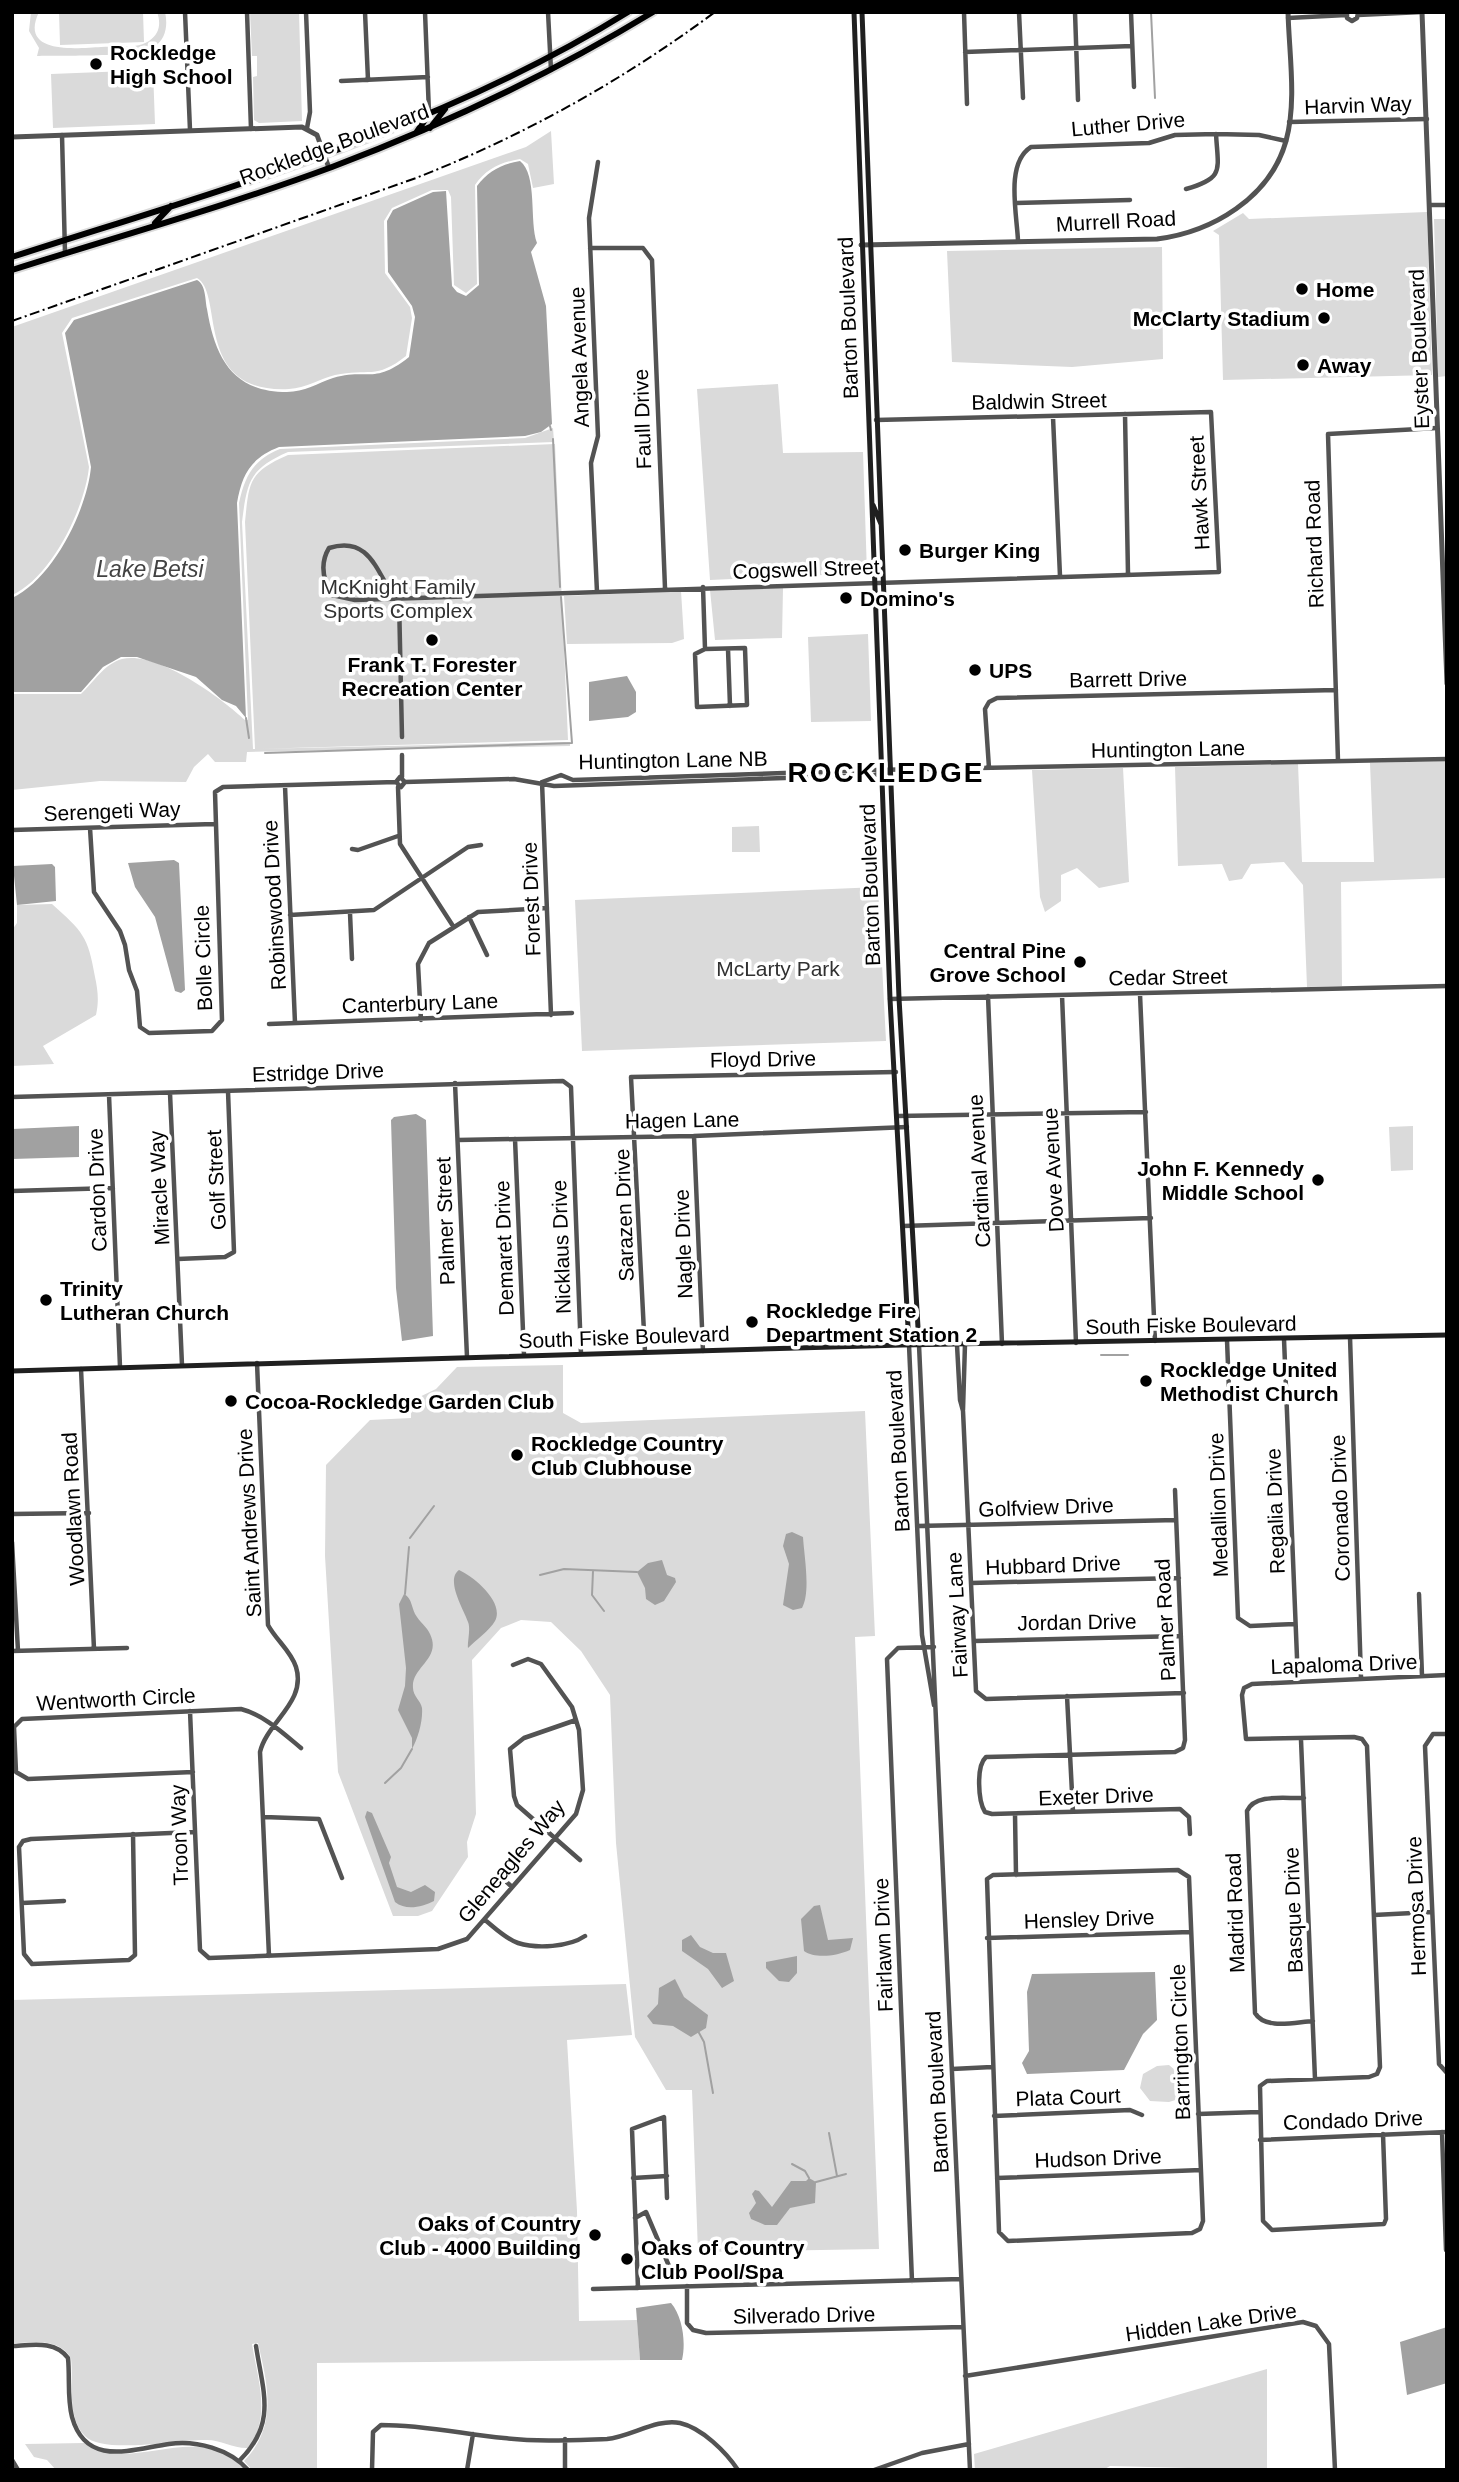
<svg xmlns="http://www.w3.org/2000/svg" width="1459" height="2482" font-family="Arial,sans-serif">
<rect width="100%" height="100%" fill="#fff"/>
<path fill="#dadada" d="M31,12h8c-21,44 40,36 62,35 15,-1 36,2 48,-6 11,-7 12,-18 8,-29h8c3,13 1,27 -11,35 -18,11 -93,8 -117,9l2,-8 -10,-17z
M59,12h84l1,30 -84,3z
M250,12h49l3,109 -43,2 -5,-3 -1,-43 4,-1v-20h-5z
M153,70l2,54 -102,4 -2,-54z
M551,131l3,53 -21,4 -5,-24 -8,-5c-19,3 -34,10 -45,26l2,99 -11,9 -12,-8 -3,-88 -3,-7h-16l-40,18 -8,13 1,52 25,34 2,11 -6,38c-30,24 -38,12 -71,19 -16,4 -29,13 -46,14 -97,5 -64,-95 -92,-111l-125,40 -10,15 27,134c-4,41 -38,111 -77,128v-268l514,-180z
M1427,212l5,163 -209,5 -4,-145 -6,-4 30,-18 6,6z
M1434,219h11l2,157 -9,1z
M1162,247l1,112 -91,8 -120,-5 -5,-111z
M778,384l5,69 80,-1 4,121 -157,7 -13,-191z
M553,428l1,14 -266,10c-39,17 -41,30 -46,70l11,227 317,-7v4l-323,6 -1,10h-31l-7,-8 -14,13 -8,15 -86,-1 -88,9v-96h69c12,-11 23,-30 41,-35 34,-9 100,39 123,61h3l-9,-217c6,-27 14,-43 41,-54l245,-11z
M555,444l13,296 -313,9 -10,-227c4,-41 4,-50 43,-67z
M783,588l-1,50 -67,2 -5,-50z
M681,591l3,48 -12,4 -105,1 -3,-48z
M868,634l3,87 -60,1 -3,-85z
M1447,761v117l-106,4 1,104 -35,1 -4,-102 -19,-23 -33,2 -9,15 -13,2 -7,-17 -44,2 -3,-99 123,-3 4,98h72l-4,-99z
M1123,768l6,114 -30,6 -22,-20 -16,7v26l-16,11 -5,-15 -8,-127z
M759,826l1,26h-28v-25z
M878,887l8,154 -304,10 -7,-151z
M52,904c31,28 36,32 43,73 3,14 4,24 1,38l-53,31 11,18 -42,2v-136l5,-7v-18z
M1413,1126v44l-22,1 -2,-44z
M563,1365v48l18,10 284,-12 10,225 -20,1 24,612 -181,3 -6,-162h-26l-31,-53 -19,-194 -6,-148 -29,-44 -30,-29 -30,-2 -20,8 -29,32 4,154 -9,28 1,15 -36,54 -14,5h-25l-55,-144 -13,-216 1,-91 44,-45 41,-2v-17l25,-12 21,-22z
M626,1984l6,51 -65,5 10,171 2,110 58,-1 3,40 -323,3v107h-65l-8,-9c34,-35 24,-75 14,-118l-6,1c6,36 19,72 -3,104 -15,1 -28,-8 -42,-8 -27,-1 -104,15 -122,-4 -19,-20 -11,-53 -14,-78 -13,-21 -38,-15 -59,-15v-343z
M1169,2065l13,11v22l-13,4 -19,-1 -10,-13 3,-14 14,-8z
M1267,2369v101l-157,-4 -7,4h-128l-1,-16z
M85,2443c48,33 113,-26 160,27h-189l-9,-10 -13,-3 -9,-13z"/>
<path fill="#a1a1a1" d="M520,161c18,14 9,61 17,82l-6,9 15,54 6,118 -11,8 -16,4 -246,11c-28,11 -37,27 -42,56l9,215 -10,-12 -14,-6 -26,-23 -59,-20h-16l-18,10 -22,25h-69v-94c41,-19 75,-88 79,-131l-26,-134 9,-13 123,-40c9,5 8,19 10,29 8,48 25,83 80,83 17,0 31,-9 46,-14 35,-10 41,7 76,-21l6,-40 -3,-11 -24,-34 -1,-51 6,-11 40,-18 13,-1 6,95 5,6 9,4 13,-11 -2,-99c11,-15 25,-22 43,-25z
M627,676l9,16v20l-8,5 -39,4v-39z
M174,860l5,3 6,127 -4,3 -6,-2 -20,-74 -20,-30 -7,-24z
M52,864l3,3 1,34 -39,4 -4,-39z
M416,1114l10,6 7,216 -31,5 -6,-53 -5,-168 3,-3z
M79,1126v31l-67,2v-30z
M792,1532l11,5c1,18 8,55 -1,71l-9,2 -10,-5 6,-41 -6,-18 3,-12z
M662,1560l5,15 8,3 1,4 -12,19 -9,4 -9,-6 -1,-11 -8,-16 11,-9z
M459,1570c14,6 46,32 36,51 -5,9 -20,20 -27,27 -1,-5 3,-19 0,-26 -4,-12 -23,-42 -9,-52z
M404,1594c9,5 7,15 13,23 4,6 10,10 13,17 12,25 -19,33 -17,54 0,8 8,13 9,20 1,13 -4,30 -10,41v-11l-14,-28 7,-24 1,-18 -7,-64z
M367,1811l5,2 19,44 -2,6 8,24 14,5 14,-7 10,7 -1,9c-12,6 -28,10 -39,1l-30,-85z
M820,1905l8,35 25,-2 -3,12c-13,6 -35,9 -46,1l-3,-32 13,-13z
M691,1935l9,12 13,6h13l8,28 -12,7 -14,-19 -26,-18v-11z
M797,1956v17l-8,9 -10,-1 -13,-13v-6z
M1155,1972l2,48 -14,14 -19,36 -97,4 -5,-11 7,-12 -2,-59 5,-18z
M675,1979l9,18 24,18 -2,13 -15,9 -18,-11 -20,-2 -6,-8 11,-12 1,-16z
M809,2178l7,4 -1,21 -25,5 -13,17h-12l-14,-6 -2,-6 7,-10 -4,-9 3,-4 4,1 13,16 19,-26h15z
M671,2303c12,14 15,40 11,57h-42l-4,-52z
M1447,2327v56l-40,12 -7,-53z"/>
<g fill="none" stroke-linecap="round" stroke-linejoin="round">
<path stroke="#a1a1a1" stroke-width="2" d="M1151,12l4,86
M550,426l1,4
M553,439l7,148
M246,718l3,20
M265,753l307,-10 -11,-146
M1101,1355h27
M410,1538l24,-32
M593,1571l-1,24 12,16
M540,1575l24,-6 73,3
M405,1594l4,-47
M385,1783l16,-15 11,-19
M698,2031l6,11 9,51
M829,2133l8,43
M792,2164l13,7 4,7
M816,2182l30,-8"/>
<defs>
<path id="primary" d="M430,128l15,-19
M416,133l13,-19
M155,223l16,-17
M12,257c211,-68 426,-127 616,-245
M12,270c107,-34 215,-64 320,-103 111,-42 219,-93 321,-155"/>
</defs>
<use href="#primary" stroke="#dbdbdb" stroke-width="10"/>
<path stroke="#535353" stroke-width="4.5" d="M185,12l5,118
M247,12l4,117
M306,12l4,100 -3,16
M365,12l3,68
M425,12l4,101
M548,12l3,58
M964,12l3,92
M1019,12l4,86
M1075,12l3,88
M1131,12l3,75
M1347,13v5l5,3 5,-3 1,-5
M1358,15l64,-3
M1288,18l58,-3
M965,52l167,-6
M341,81l87,-4
M1289,122l138,-3
M62,135l3,118
M1186,189c39,-11 32,-19 30,-55
M1016,203l114,-3
M1431,205h16
M1018,241c-1,-27 -13,-78 13,-94l118,-4 26,-8 41,-1 43,1 27,6
M590,248h53l9,12 13,328
M1125,414l3,160
M1053,417l7,159
M703,587l2,62 -10,5 2,53 50,-2 -2,-57 -40,1
M597,592l-6,-129 7,-27 -9,-218 9,-56
M395,599c-18,-26 -25,-64 -66,-51 -9,15 -6,32 3,47l23,5 864,-28 -8,-160 -335,8
M399,599l3,138
M728,649l2,57
M402,755v22
M1338,761l-10,-327 109,-6
M989,768l-4,-59 4,-7 8,-4 339,-8
M405,782l-4,5 -5,-5 4,-5 5,5 109,-3 40,7 321,-11 15,-3
M542,782l19,-7 12,5 300,-10 574,-11
M542,782l9,233
M285,786l10,237
M398,787l2,57 53,82
M90,828l4,64 26,39 5,14 4,25 8,21 3,36 9,6 63,-2 10,-11 -7,-228 8,-5 173,-5
M12,830l202,-6
M352,849l6,1 40,-14
M350,913l2,46
M290,915l84,-5 94,-63 13,-2
M469,917l18,38
M1140,994l15,347
M1062,995l14,348
M988,996l14,348
M890,999l557,-13
M421,1020l-3,-56 11,-21 49,-31 69,-4
M269,1024l303,-11
M455,1083l12,274
M170,1093l12,272
M109,1095l11,272
M12,1097l551,-16 8,6 10,267
M898,1116l248,-4
M694,1136l9,215
M515,1139l9,216
M458,1140l236,-4 213,-9
M12,1191l101,-3
M903,1226l248,-8
M178,1259l47,-2 9,-5 -6,-161
M1350,1337l11,341
M1284,1339l14,343
M1227,1340l11,278 12,8 45,-2
M909,1345l13,290 12,70
M919,1345l51,1125
M957,1345l3,55 3,11 13,280 10,8 198,-6
M645,1352l-14,-275 265,-5
M257,1363l11,262c8,15 23,26 28,42 11,35 -29,55 -36,85l9,204
M81,1369l13,280
M963,1410l2,-66
M1175,1490l10,250 -2,8 -8,4 -189,5c-10,9 -8,44 -1,55l7,2 188,-5 9,8 1,17
M12,1514l77,-1
M917,1526l259,-6
M12,1542l6,109
M971,1583l208,-5
M1419,1594l3,82
M974,1641l207,-5
M12,1651l115,-3
M1067,1696l6,116
M190,1711l10,239 9,8 229,-9 29,-10 109,-125 7,-24 -4,-60 -7,-23 -31,-43 -13,-5 -15,6
M576,1720l-52,18 -14,11 4,47 3,9 63,55
M1447,1734h-14l-8,12 14,318 8,9
M1301,1740l14,339
M193,1772l-165,7 -12,-7 -2,-45 8,-8 219,-10c23,6 42,24 60,39
M1304,1798c-18,1 -49,-5 -57,13l8,202c10,17 40,9 58,8
M1015,1814l1,61
M264,1817l55,2 23,59
M133,1834l2,121 -6,5 -97,4 -8,-10 -5,-107 4,-6 8,-2 163,-7
M1178,1870l11,7 14,344 -3,8 -8,4 -184,8 -9,-9 -12,-353 6,-4z
M497,1873l15,14
M22,1903l42,-2
M1374,1915l58,-3
M485,1920c10,8 21,19 33,23 19,6 51,4 67,-7
M987,1938l204,-6
M952,2069l40,-2
M1198,2114l61,-2
M994,2116l136,-6 12,5
M1442,2132l4,118
M1383,2134l3,85 -2,5 -112,6 -9,-9 -3,-135 7,-5 102,-4 8,-3 3,-7 -13,-321 -5,-7 -8,-2 -108,2 -4,-44 2,-7 8,-4 195,-9
M1260,2140l187,-8
M633,2178l34,-2
M997,2178l204,-8
M635,2218l11,-6 23,54
M912,2281l-25,-622 11,-11 36,-1
M687,2286v37l6,7 13,3 257,-6
M638,2288l-6,-159 32,-12 3,81
M593,2289l368,-10
M12,2346c20,-1 43,-6 56,12 2,20 -1,40 4,59 14,51 61,32 97,27 27,-4 61,5 79,26
M965,2376l338,-54 13,4 13,18 6,126
M565,2439v31
M12,2460l6,10
M240,2460c37,-37 23,-68 16,-114
M372,2470l1,-38 8,-7c43,0 82,9 123,13 33,4 70,2 103,1 23,-2 50,-21 73,-16 22,5 46,29 58,47
M467,2470l6,-36
M874,2470l48,-17 47,-9"/>
<path stroke="#535353" stroke-width="5" d="M1422,12l25,672
M12,137l290,-10 15,8 12,33
M861,245l296,-6c55,-7 113,-41 129,-98 11,-40 3,-88 2,-129"/>
<path stroke="#202020" stroke-width="5" d="M854,12l36,987 19,346
M862,12l37,986 20,347
M873,505l8,19
M12,1371l890,-26 545,-10"/>
<use href="#primary" stroke="#000" stroke-width="6"/>
<path stroke="#000" stroke-width="2" stroke-dasharray="10 3.5 2 3.5" stroke-linecap="butt" d="M12,321l404,-143c107,-42 206,-97 299,-166"/>
</g>
<g fill="#000" stroke="#fff" stroke-width="2.5">
<circle cx="96" cy="64" r="7"/>
<circle cx="1302" cy="289" r="7"/>
<circle cx="1324" cy="318" r="7"/>
<circle cx="1303" cy="365" r="7"/>
<circle cx="905" cy="550" r="7"/>
<circle cx="846" cy="598" r="7"/>
<circle cx="432" cy="640" r="7"/>
<circle cx="975" cy="670" r="7"/>
<circle cx="1080" cy="962" r="7"/>
<circle cx="1318" cy="1180" r="7"/>
<circle cx="46" cy="1300" r="7"/>
<circle cx="752" cy="1322" r="7"/>
<circle cx="1146" cy="1381" r="7"/>
<circle cx="231" cy="1401" r="7"/>
<circle cx="517" cy="1455" r="7"/>
<circle cx="595" cy="2235" r="7"/>
<circle cx="627" cy="2259" r="7"/>
</g>
<g text-anchor="middle" dominant-baseline="central" stroke-width="7" stroke-linejoin="round" paint-order="stroke">
<g font-size="21" font-weight="bold" fill="#000" stroke="#fff" text-anchor="start">
<text x="110" y="52">Rockledge<tspan x="110" dy="24">High School</tspan></text>
<text x="1316" y="289">Home</text>
<text x="1310" y="318" text-anchor="end">McClarty Stadium</text>
<text x="1317" y="365">Away</text>
<text x="919" y="550">Burger King</text>
<text x="860" y="598">Domino's</text>
<text x="432" y="664" text-anchor="middle">Frank T. Forester<tspan x="432" dy="24">Recreation Center</tspan></text>
<text x="989" y="670">UPS</text>
<text x="1066" y="950" text-anchor="end">Central Pine<tspan x="1066" dy="24">Grove School</tspan></text>
<text x="1304" y="1168" text-anchor="end">John F. Kennedy<tspan x="1304" dy="24">Middle School</tspan></text>
<text x="60" y="1288">Trinity<tspan x="60" dy="24">Lutheran Church</tspan></text>
<text x="766" y="1310">Rockledge Fire<tspan x="766" dy="24">Department Station 2</tspan></text>
<text x="1160" y="1369">Rockledge United<tspan x="1160" dy="24">Methodist Church</tspan></text>
<text x="245" y="1401">Cocoa-Rockledge Garden Club</text>
<text x="531" y="1443">Rockledge Country<tspan x="531" dy="24">Club Clubhouse</tspan></text>
<text x="581" y="2223" text-anchor="end">Oaks of Country<tspan x="581" dy="24">Club - 4000 Building</tspan></text>
<text x="641" y="2247">Oaks of Country<tspan x="641" dy="24">Club Pool/Spa</tspan></text>
</g>
<g font-size="21" fill="#000" stroke="#fff">
<text transform="translate(1358 105) rotate(-2)">Harvin Way</text>
<text transform="translate(1128 124) rotate(-5)">Luther Drive</text>
<text transform="translate(334 144) rotate(-20)">Rockledge Boulevard</text>
<text transform="translate(1116 221) rotate(-3)">Murrell Road</text>
<text transform="translate(848 318) rotate(-92)">Barton Boulevard</text>
<text transform="translate(1419 349) rotate(-92)">Eyster Boulevard</text>
<text transform="translate(579 357) rotate(-92)">Angela Avenue</text>
<text transform="translate(1039 401) rotate(-1)">Baldwin Street</text>
<text transform="translate(642 419) rotate(-92)">Faull Drive</text>
<text transform="translate(1199 493) rotate(-93)">Hawk Street</text>
<text transform="translate(1314 544) rotate(-92)">Richard Road</text>
<text transform="translate(806 569) rotate(-2)">Cogswell Street</text>
<text transform="translate(1128 679) rotate(-1)">Barrett Drive</text>
<text transform="translate(1168 749) rotate(-1)">Huntington Lane</text>
<text transform="translate(673 760) rotate(-1)">Huntington Lane NB</text>
<text transform="translate(112 811) rotate(-2)">Serengeti Way</text>
<text transform="translate(870 885) rotate(-92)">Barton Boulevard</text>
<text transform="translate(531 899) rotate(-92)">Forest Drive</text>
<text transform="translate(274 905) rotate(-93)">Robinswood Drive</text>
<text transform="translate(203 958) rotate(-92)">Bolle Circle</text>
<text transform="translate(1168 977) rotate(-1)">Cedar Street</text>
<text transform="translate(420 1003) rotate(-2)">Canterbury Lane</text>
<text transform="translate(763 1059) rotate(-1)">Floyd Drive</text>
<text transform="translate(318 1072) rotate(-2)">Estridge Drive</text>
<text transform="translate(682 1120) rotate(-1)">Hagen Lane</text>
<text transform="translate(1053 1170) rotate(-93)">Dove Avenue</text>
<text transform="translate(979 1171) rotate(-93)">Cardinal Avenue</text>
<text transform="translate(216 1180) rotate(-93)">Golf Street</text>
<text transform="translate(159 1188) rotate(-93)">Miracle Way</text>
<text transform="translate(97 1190) rotate(-92)">Cardon Drive</text>
<text transform="translate(624 1215) rotate(-92)">Sarazen Drive</text>
<text transform="translate(445 1221) rotate(-92)">Palmer Street</text>
<text transform="translate(683 1244) rotate(-92)">Nagle Drive</text>
<text transform="translate(561 1247) rotate(-92)">Nicklaus Drive</text>
<text transform="translate(504 1248) rotate(-92)">Demaret Drive</text>
<text transform="translate(1191 1325) rotate(-1)">South Fiske Boulevard</text>
<text transform="translate(624 1337) rotate(-2)">South Fiske Boulevard</text>
<text transform="translate(898 1451) rotate(-93)">Barton Boulevard</text>
<text transform="translate(1218 1505) rotate(-92)">Medallion Drive</text>
<text transform="translate(1046 1507) rotate(-2)">Golfview Drive</text>
<text transform="translate(1340 1508) rotate(-92)">Coronado Drive</text>
<text transform="translate(73 1509) rotate(-93)">Woodlawn Road</text>
<text transform="translate(1275 1511) rotate(-92)">Regalia Drive</text>
<text transform="translate(249 1523) rotate(-93)">Saint Andrews Drive</text>
<text transform="translate(1053 1565) rotate(-2)">Hubbard Drive</text>
<text transform="translate(957 1615) rotate(-93)">Fairway Lane</text>
<text transform="translate(1165 1620) rotate(-93)">Palmer Road</text>
<text transform="translate(1077 1622) rotate(-1)">Jordan Drive</text>
<text transform="translate(1344 1664) rotate(-2)">Lapaloma Drive</text>
<text transform="translate(116 1699) rotate(-3)">Wentworth Circle</text>
<text transform="translate(1096 1796) rotate(-2)">Exeter Drive</text>
<text transform="translate(179 1835) rotate(-92)">Troon Way</text>
<text transform="translate(511 1861) rotate(-50)">Gleneagles Way</text>
<text transform="translate(1416 1906) rotate(-92)">Hermosa Drive</text>
<text transform="translate(1293 1910) rotate(-92)">Basque Drive</text>
<text transform="translate(1235 1913) rotate(-92)">Madrid Road</text>
<text transform="translate(1089 1919) rotate(-2)">Hensley Drive</text>
<text transform="translate(883 1945) rotate(-92)">Fairlawn Drive</text>
<text transform="translate(1180 2042) rotate(-92)">Barrington Circle</text>
<text transform="translate(937 2092) rotate(-93)">Barton Boulevard</text>
<text transform="translate(1068 2097) rotate(-2)">Plata Court</text>
<text transform="translate(1353 2120) rotate(-2)">Condado Drive</text>
<text transform="translate(1098 2158) rotate(-2)">Hudson Drive</text>
<text transform="translate(804 2315) rotate(-1)">Silverado Drive</text>
<text transform="translate(1211 2322) rotate(-8)">Hidden Lake Drive</text>
</g>
<g font-size="21" fill="#313131" stroke="#fff">
<text x="398" y="586">McKnight Family<tspan x="398" dy="24">Sports Complex</tspan></text>
<text x="778" y="968">McLarty Park</text>
</g>
<g font-size="23" font-style="italic" fill="#424242" stroke="#fff">
<text x="150" y="569">Lake Betsi</text>
</g>
<g font-size="28" font-weight="bold" letter-spacing="2" fill="#000" stroke="#fff">
<text x="886" y="772">ROCKLEDGE</text>
</g>
</g>
<rect width="1459" height="2482" fill="none" stroke="#000000" stroke-width="28"/>
</svg>
